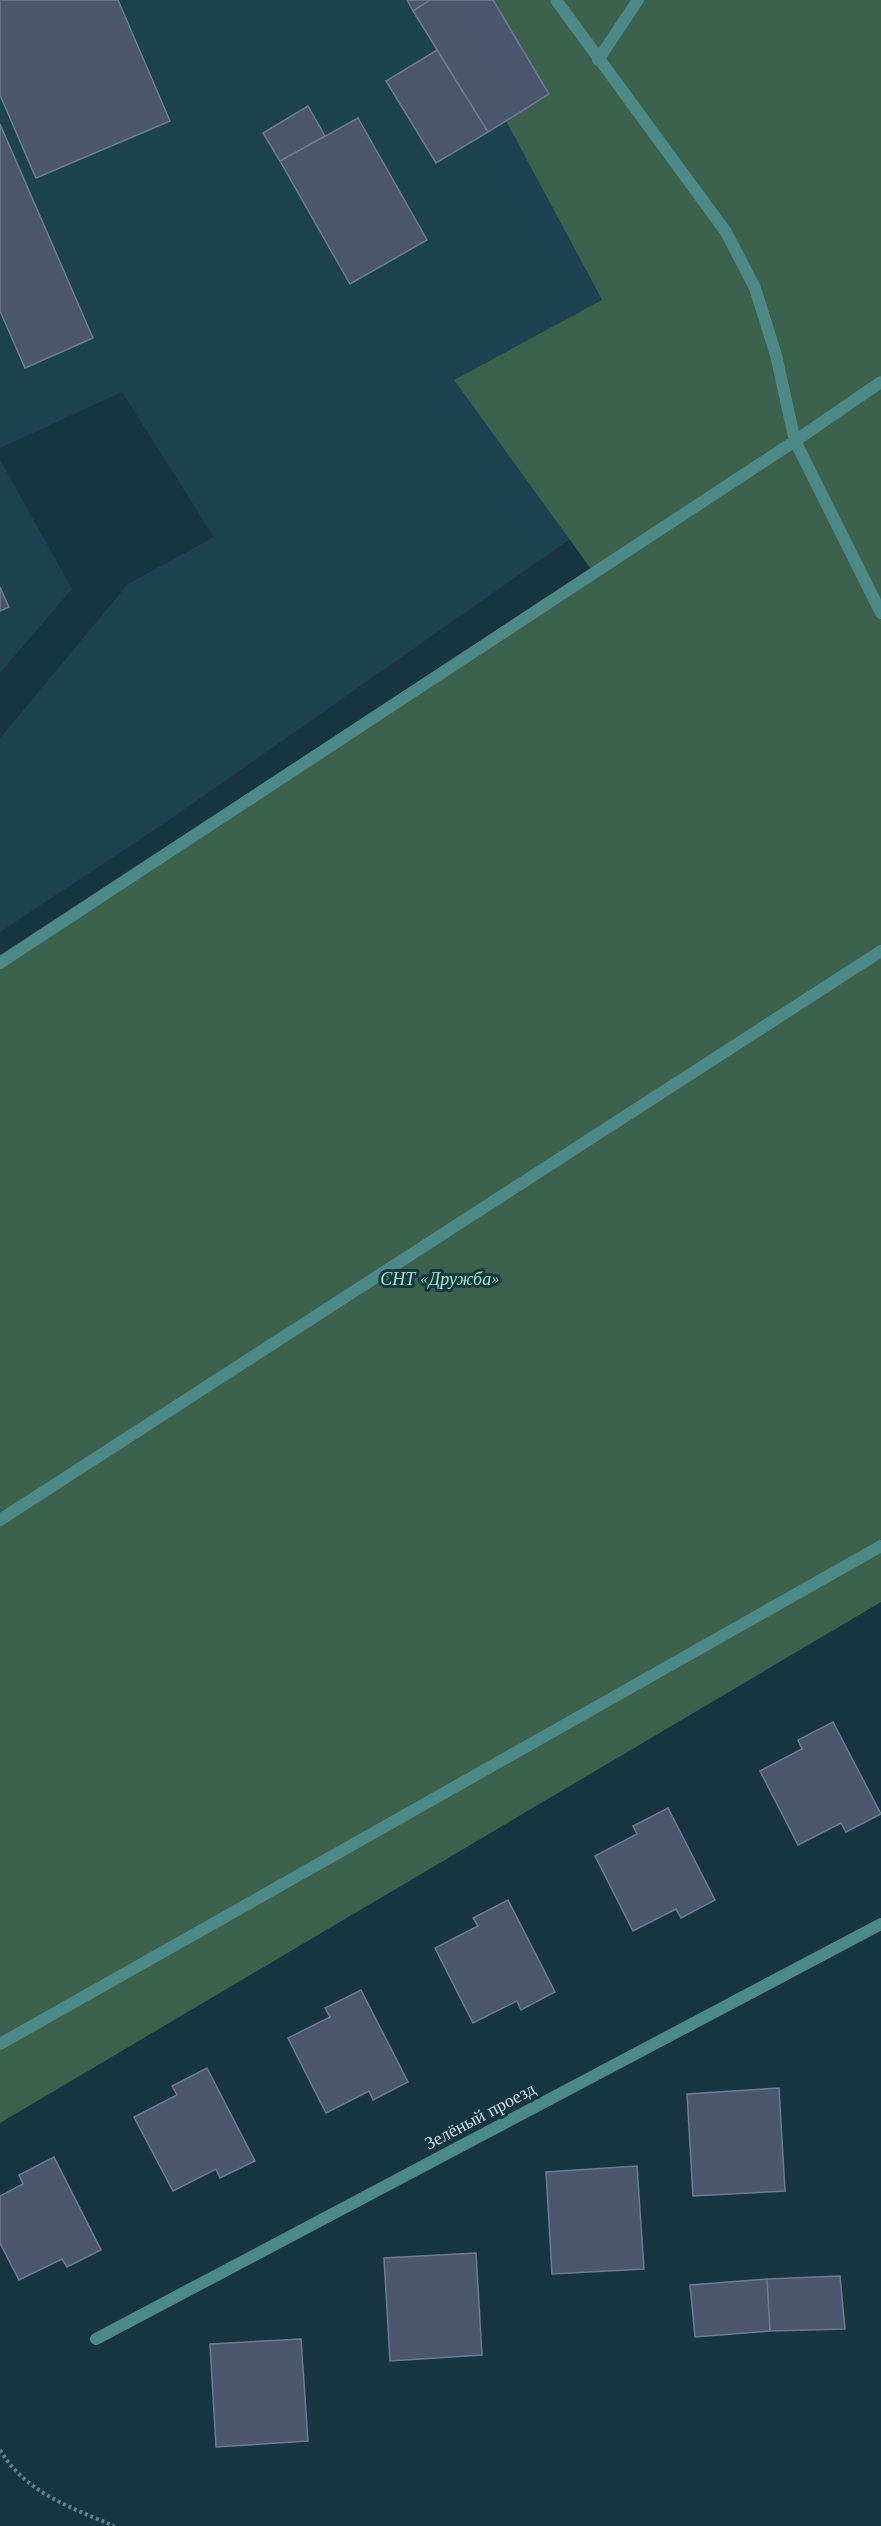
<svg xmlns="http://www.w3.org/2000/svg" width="881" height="2526" font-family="'Libre Baskerville',serif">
<rect width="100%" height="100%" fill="#183642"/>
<path fill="#1d4352" d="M0,0h493l56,94 -43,27 96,180 -148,79 116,159 -401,281 -169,112v-194l128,-154 86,-47 -92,-145 -122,56z
M0,460l72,129 -72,84z"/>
<path fill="#3c614d" d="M493,0h388v1602l-881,521v-1168l591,-386 -137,-189 148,-80 -96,-179 43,-27z"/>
<path fill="#4a576e" stroke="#6d7c94" stroke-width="1.5" d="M0,0h118l52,121 -134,57 -36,-83z
M407,0h23l-17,11z
M430,0h63l56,94 -61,38 -75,-121z
M437,50l51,82 -52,31 -50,-82z
M308,106l17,30 -45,25 -17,-28z
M358,118l69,122 -77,44 -70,-123z
M0,124l93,214 -68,30 -25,-57z
M0,587l9,20 -9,4z
M833,1722l48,92 -35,18 -5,-9 -43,22 -38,-74 42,-22 -4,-9z
M668,1808l47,92 -34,18 -5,-9 -43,22 -38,-75 42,-22 -4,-8z
M508,1900l47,92 -34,18 -4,-9 -44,22 -38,-75 43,-22 -5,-8z
M361,1990l47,92 -35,18 -4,-9 -43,22 -38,-75 42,-21 -5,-9z
M207,2068l48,93 -35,17 -4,-9 -43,22 -39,-74 43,-22 -5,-9z
M779,2088l6,103 -92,5 -6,-102z
M54,2157l47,93 -34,17 -5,-8 -43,21 -19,-37v-47l23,-12 -4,-9z
M637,2166l7,103 -92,5 -6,-102z
M476,2253l6,102 -92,6 -6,-103z
M840,2276l5,53 -75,2 -3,-52z
M767,2279l3,52 -75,6 -5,-52z
M301,2339l7,102 -92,6 -6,-103z"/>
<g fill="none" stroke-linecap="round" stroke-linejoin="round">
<path stroke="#68808a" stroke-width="4" stroke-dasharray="3 3" stroke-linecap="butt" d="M0,2450c26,43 70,57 114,76"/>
<path stroke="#4d8987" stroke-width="12" d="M556,0l170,232 29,56 21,67 19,86 86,172
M598,60l40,-60
M0,963l795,-522 86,-59
M0,1520l881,-569
M0,2044l881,-498"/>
<path stroke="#4d8987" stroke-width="12" d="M96,2339l785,-415"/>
</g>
<g text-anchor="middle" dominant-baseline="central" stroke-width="6" stroke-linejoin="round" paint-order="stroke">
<g font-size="18" font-style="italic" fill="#96edbd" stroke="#183642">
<text x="440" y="1279">СНТ «Дружба»</text>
</g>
<g font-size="18" fill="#cbdce3" stroke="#183642">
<text transform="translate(480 2116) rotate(-28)">Зелёный проезд</text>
</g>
</g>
</svg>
